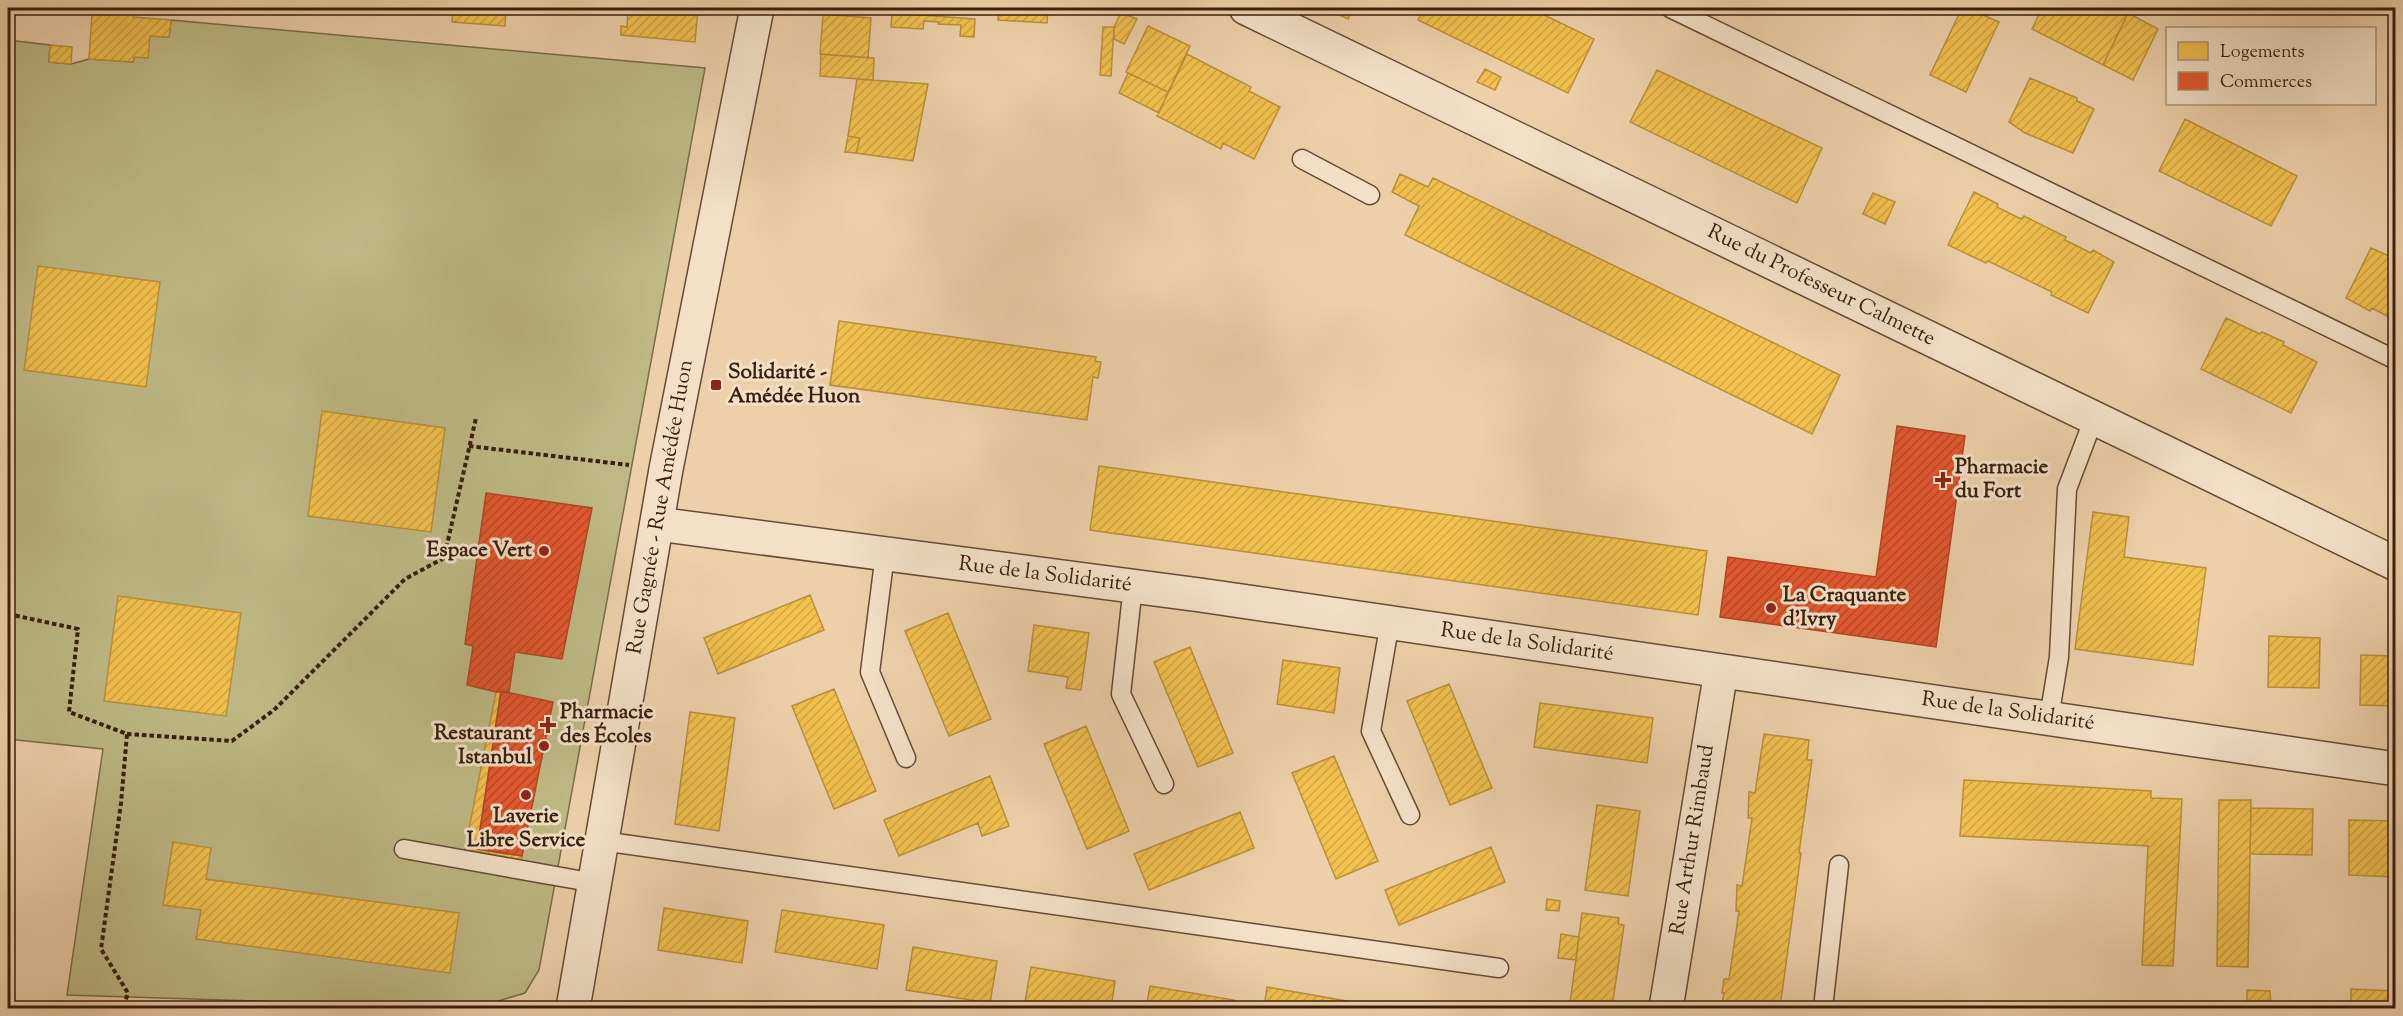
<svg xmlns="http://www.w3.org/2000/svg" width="2403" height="1016" font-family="'Sorts Mill Goudy',serif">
<defs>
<pattern id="homes-hatch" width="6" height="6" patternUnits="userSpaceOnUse" patternTransform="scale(1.5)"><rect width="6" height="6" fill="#f2c14e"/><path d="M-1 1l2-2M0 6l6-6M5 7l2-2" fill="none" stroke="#d0a543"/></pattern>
<pattern id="shops-hatch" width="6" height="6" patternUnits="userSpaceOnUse" patternTransform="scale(1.5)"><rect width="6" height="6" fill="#e4572e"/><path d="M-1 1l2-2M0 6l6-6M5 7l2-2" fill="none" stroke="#ba4726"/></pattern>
</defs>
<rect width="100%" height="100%" fill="#edd0a9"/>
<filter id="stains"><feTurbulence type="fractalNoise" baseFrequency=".00333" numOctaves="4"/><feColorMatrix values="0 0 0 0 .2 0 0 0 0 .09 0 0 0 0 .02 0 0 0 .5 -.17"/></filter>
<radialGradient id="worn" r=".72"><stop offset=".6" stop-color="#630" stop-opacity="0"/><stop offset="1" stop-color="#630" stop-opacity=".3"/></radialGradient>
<path fill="#beb984" stroke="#7c6c4a" stroke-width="1.5" d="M171,20l534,48 -166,902 -14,23 -50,15 -408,-13 36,-246 -95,-10v-699l42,5 -1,17 22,2 18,-5 44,3 1,-5 16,-21 19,1z"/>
<path fill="url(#homes-hatch)" stroke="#ba903b" stroke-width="1.5" d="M453,8h87l-1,5 -33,-2 -1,15 -53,-4z
M628,8h70l-3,34 -74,-7v-9l6,1z
M999,8h49l-1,15 -49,-3z
M1324,8h29l-5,11z
M1424,8h106l64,31 -26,54 -150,-73z
M1962,8h5l32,14 -33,70 -36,-17z
M2042,8h74l12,5 -25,52 -71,-36z
M112,9l22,2 -1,6 38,3 -2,17 -19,-1 -2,22 -14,-1 -1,5 -44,-3 3,-45 20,1z
M892,13l83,6 -1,18 -14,-1 1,-11 -23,-1 1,-2 -15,-1 -1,8 -32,-2z
M1121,13l16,6 -13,25 -10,-5v-12z
M2128,13l30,16 -25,51 -30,-15z
M823,14l48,4 -3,40 -48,-4z
M1148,26l42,20 -22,46 -42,-20z
M1103,27h11l-3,49 -11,-1z
M50,45l22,2 -1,17 -22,-2z
M821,54l53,4 -1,22 -53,-4z
M1187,54l64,33 -2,4 31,16 -26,52 -31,-16 -2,6 -64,-33z
M1485,69l16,8 -6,13 -18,-8z
M1657,70l165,78 -25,55 -167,-81z
M1128,73l40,19 -9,21 -40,-20z
M2030,78l47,20v3l17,8 -21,44 -48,-20 -16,-11z
M857,79l71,5 -15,77 -57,-8 4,-15 -12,-2z
M2185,119l112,57 -26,50 -112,-55z
M848,136l12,2 -4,15 -11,-1z
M1400,174l28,13 5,-9 407,197 -28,59 -407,-199 14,-29 -27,-14z
M1974,192l24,12 -1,3 24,12 3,-3 42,21 -1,3 26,13 2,-3 21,12 -26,51 -37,-18 1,-3 -64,-31 -2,2 -38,-18z
M1873,193l22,9 -10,22 -22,-10z
M2371,248l25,11v64l-7,-3v-3l-17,-9 -2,3 -24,-13z
M38,266l122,16 -14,105 -122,-17z
M2226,318l34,16 2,-2 22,10 -1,3 34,17 -26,51 -90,-44z
M839,321l257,36 -1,4 6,1 -3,16 -5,-1 -6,43 -257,-35z
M322,411l123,17 -14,104 -123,-16z
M1099,466l608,85 -9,64 -608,-85z
M2093,512l36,5 -5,40 82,11 -13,97 -118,-16z
M810,595l14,35 -106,44 -14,-36z
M118,596l123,17 -15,103 -122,-15z
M948,613l43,106 -42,17 -44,-105z
M1034,625l55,8 -8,57 -15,-2 2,-11 -40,-6z
M2269,636l51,2 -1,50 -51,-1z
M1190,647l43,106 -35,14 -44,-105z
M2361,655l35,1v50l-36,-1z
M1283,660l57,8 -6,45 -57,-9z
M1449,684l43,104 -42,17 -43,-104z
M834,689l42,102 -42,18 -42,-103z
M501,691l-24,158 45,7 -1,4 -56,-11 31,-157z
M1540,703l113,15 -6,45 -113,-16z
M690,712l45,6 -16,113 -44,-7z
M1086,726l43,105 -42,18 -43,-105z
M1764,734l45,6 -2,20h5l-13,93h2l-21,155h-55v-4l-3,-1 2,-10h-2l2,-14h5l10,-68h-3l1,-26 5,1 10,-68h-4l1,-26 6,1z
M1334,756l44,105 -42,18 -44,-106z
M990,776l19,50 -27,10 -4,-13 -79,33 -15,-36z
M1964,780l187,11v7l31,1 -9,167 -31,-1 6,-119 -188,-10z
M2219,800h32l-3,167 -31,-1z
M1597,805l43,6 -12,85 -43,-6z
M2251,808l62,1 -1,46 -62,-1z
M1240,812l14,36 -105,42 -15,-36z
M2349,820l47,1v56l-47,-2z
M173,842l38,6 -5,31 253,34 -9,60 -254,-34 5,-29 -38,-5z
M1491,847l14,35 -106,43 -14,-35z
M1547,899l13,2 -1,10 -13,-1z
M664,908l84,13 -6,42 -84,-13z
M782,910l102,15 -7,44 -102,-17z
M1582,913l37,5 -1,6 6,1 -12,83 -42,-5z
M1561,934l18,3 -3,23 -18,-2z
M913,947l84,14 -7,42 -84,-13z
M1031,967l84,14 -4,27h-87z
M1150,986l84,14 -1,8h-87z
M1267,987l102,18v3h-105z
M2351,989l45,2v17h-45z
M2247,990l23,1 1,14 59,2 -1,1h-82z"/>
<path fill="url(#shops-hatch)" stroke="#b14625" stroke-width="1.5" d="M1897,426l68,10 -29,211 -216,-30 8,-60 148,20z
M486,493l106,15 -30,151 -47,-7 -6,40h-13l-29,-7 6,-39 -8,-2z
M501,691l52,11 -31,154 -45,-7z"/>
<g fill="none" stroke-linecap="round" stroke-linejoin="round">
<defs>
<path id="service" d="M1670,8l726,352
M1302,159l68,36
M885,554l-15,118 36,86
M1133,586l-12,108 43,90
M1390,622l-19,109 39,84
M2049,718l10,-61 8,-168 27,-71
M602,841l897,127
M404,849l191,34
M1823,1008l16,-143"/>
<path id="minor" d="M1246,8l1150,556
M657,524l543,71 1196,174
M1666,1008l55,-337"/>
<path id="tertiary" d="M573,1008l93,-539 91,-461"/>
</defs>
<use href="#service" stroke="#664a36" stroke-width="21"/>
<use href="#minor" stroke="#664a36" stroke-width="36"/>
<use href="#tertiary" stroke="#664a36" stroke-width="36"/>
<path stroke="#391e0f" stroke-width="4" stroke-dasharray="4.5 3" stroke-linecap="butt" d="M469,446l160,19
M8,614l70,15 -9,83 58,22 -6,69 -20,146 27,44 -5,15
M127,734l105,7 42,-31 131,-131 39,-21 32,-140"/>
<use href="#service" stroke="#f3e0c7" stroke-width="18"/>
<use href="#minor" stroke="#f3e0c7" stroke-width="33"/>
<use href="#tertiary" stroke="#f3e0c7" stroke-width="33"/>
</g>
<g fill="#8f2418" stroke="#f3e0c7" stroke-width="2">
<rect x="710" y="379" width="12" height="12" rx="3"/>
<path d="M1940 471h6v6h6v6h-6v6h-6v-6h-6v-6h6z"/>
<circle cx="544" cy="551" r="6"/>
<circle cx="1771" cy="608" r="6"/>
<path d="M545 716h6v6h6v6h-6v6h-6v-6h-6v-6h6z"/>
<circle cx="544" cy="746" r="6"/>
<circle cx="526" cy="795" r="6"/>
</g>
<g text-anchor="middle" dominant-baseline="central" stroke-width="6" stroke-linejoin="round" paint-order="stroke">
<g font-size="21" fill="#391e0f" stroke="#f3e0c7">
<text transform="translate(1821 286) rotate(26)">Rue du Professeur Calmette</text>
<text transform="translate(661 507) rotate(-80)">Rue Gagnée - Rue Amédée Huon</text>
<text transform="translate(1045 575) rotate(7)">Rue de la Solidarité</text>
<text transform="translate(1527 643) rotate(8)">Rue de la Solidarité</text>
<text transform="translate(2008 712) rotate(8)">Rue de la Solidarité</text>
<text transform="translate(1693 840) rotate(-81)">Rue Arthur Rimbaud</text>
</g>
<g font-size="21" font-weight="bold" fill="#391e0f" stroke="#f3e0c7" text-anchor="start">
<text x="728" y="373">Solidarité -<tspan x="728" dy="24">Amédée Huon</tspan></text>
<text x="1955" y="468">Pharmacie<tspan x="1955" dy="24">du Fort</tspan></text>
<text x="532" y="551" text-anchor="end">Espace Vert</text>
<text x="1783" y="596">La Craquante<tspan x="1783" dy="24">d'Ivry</tspan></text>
<text x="560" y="713">Pharmacie<tspan x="560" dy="24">des Écoles</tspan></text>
<text x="532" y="734" text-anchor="end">Restaurant<tspan x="532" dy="24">Istanbul</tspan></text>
<text x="526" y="817" text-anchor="middle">Laverie<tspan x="526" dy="24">Libre Service</tspan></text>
</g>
</g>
<rect width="2403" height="1016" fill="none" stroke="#edd0a9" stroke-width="30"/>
<rect x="9" y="9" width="2385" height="998" fill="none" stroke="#391e0f" stroke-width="3"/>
<rect x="15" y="15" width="2373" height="986" fill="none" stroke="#391e0f" stroke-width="1.5"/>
<rect x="2166" y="27" width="210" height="78" fill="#f3e0c7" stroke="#a9927d" stroke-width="1.5"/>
<rect x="2178" y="42" width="30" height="18" fill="#f2c14e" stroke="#a9927d" stroke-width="1.5"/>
<text x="2220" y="57" font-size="18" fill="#391e0f">Logements</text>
<rect x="2178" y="72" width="30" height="18" fill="#e4572e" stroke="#a9927d" stroke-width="1.5"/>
<text x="2220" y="87" font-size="18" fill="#391e0f">Commerces</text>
<rect width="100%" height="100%" filter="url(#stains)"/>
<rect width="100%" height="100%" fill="url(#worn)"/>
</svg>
